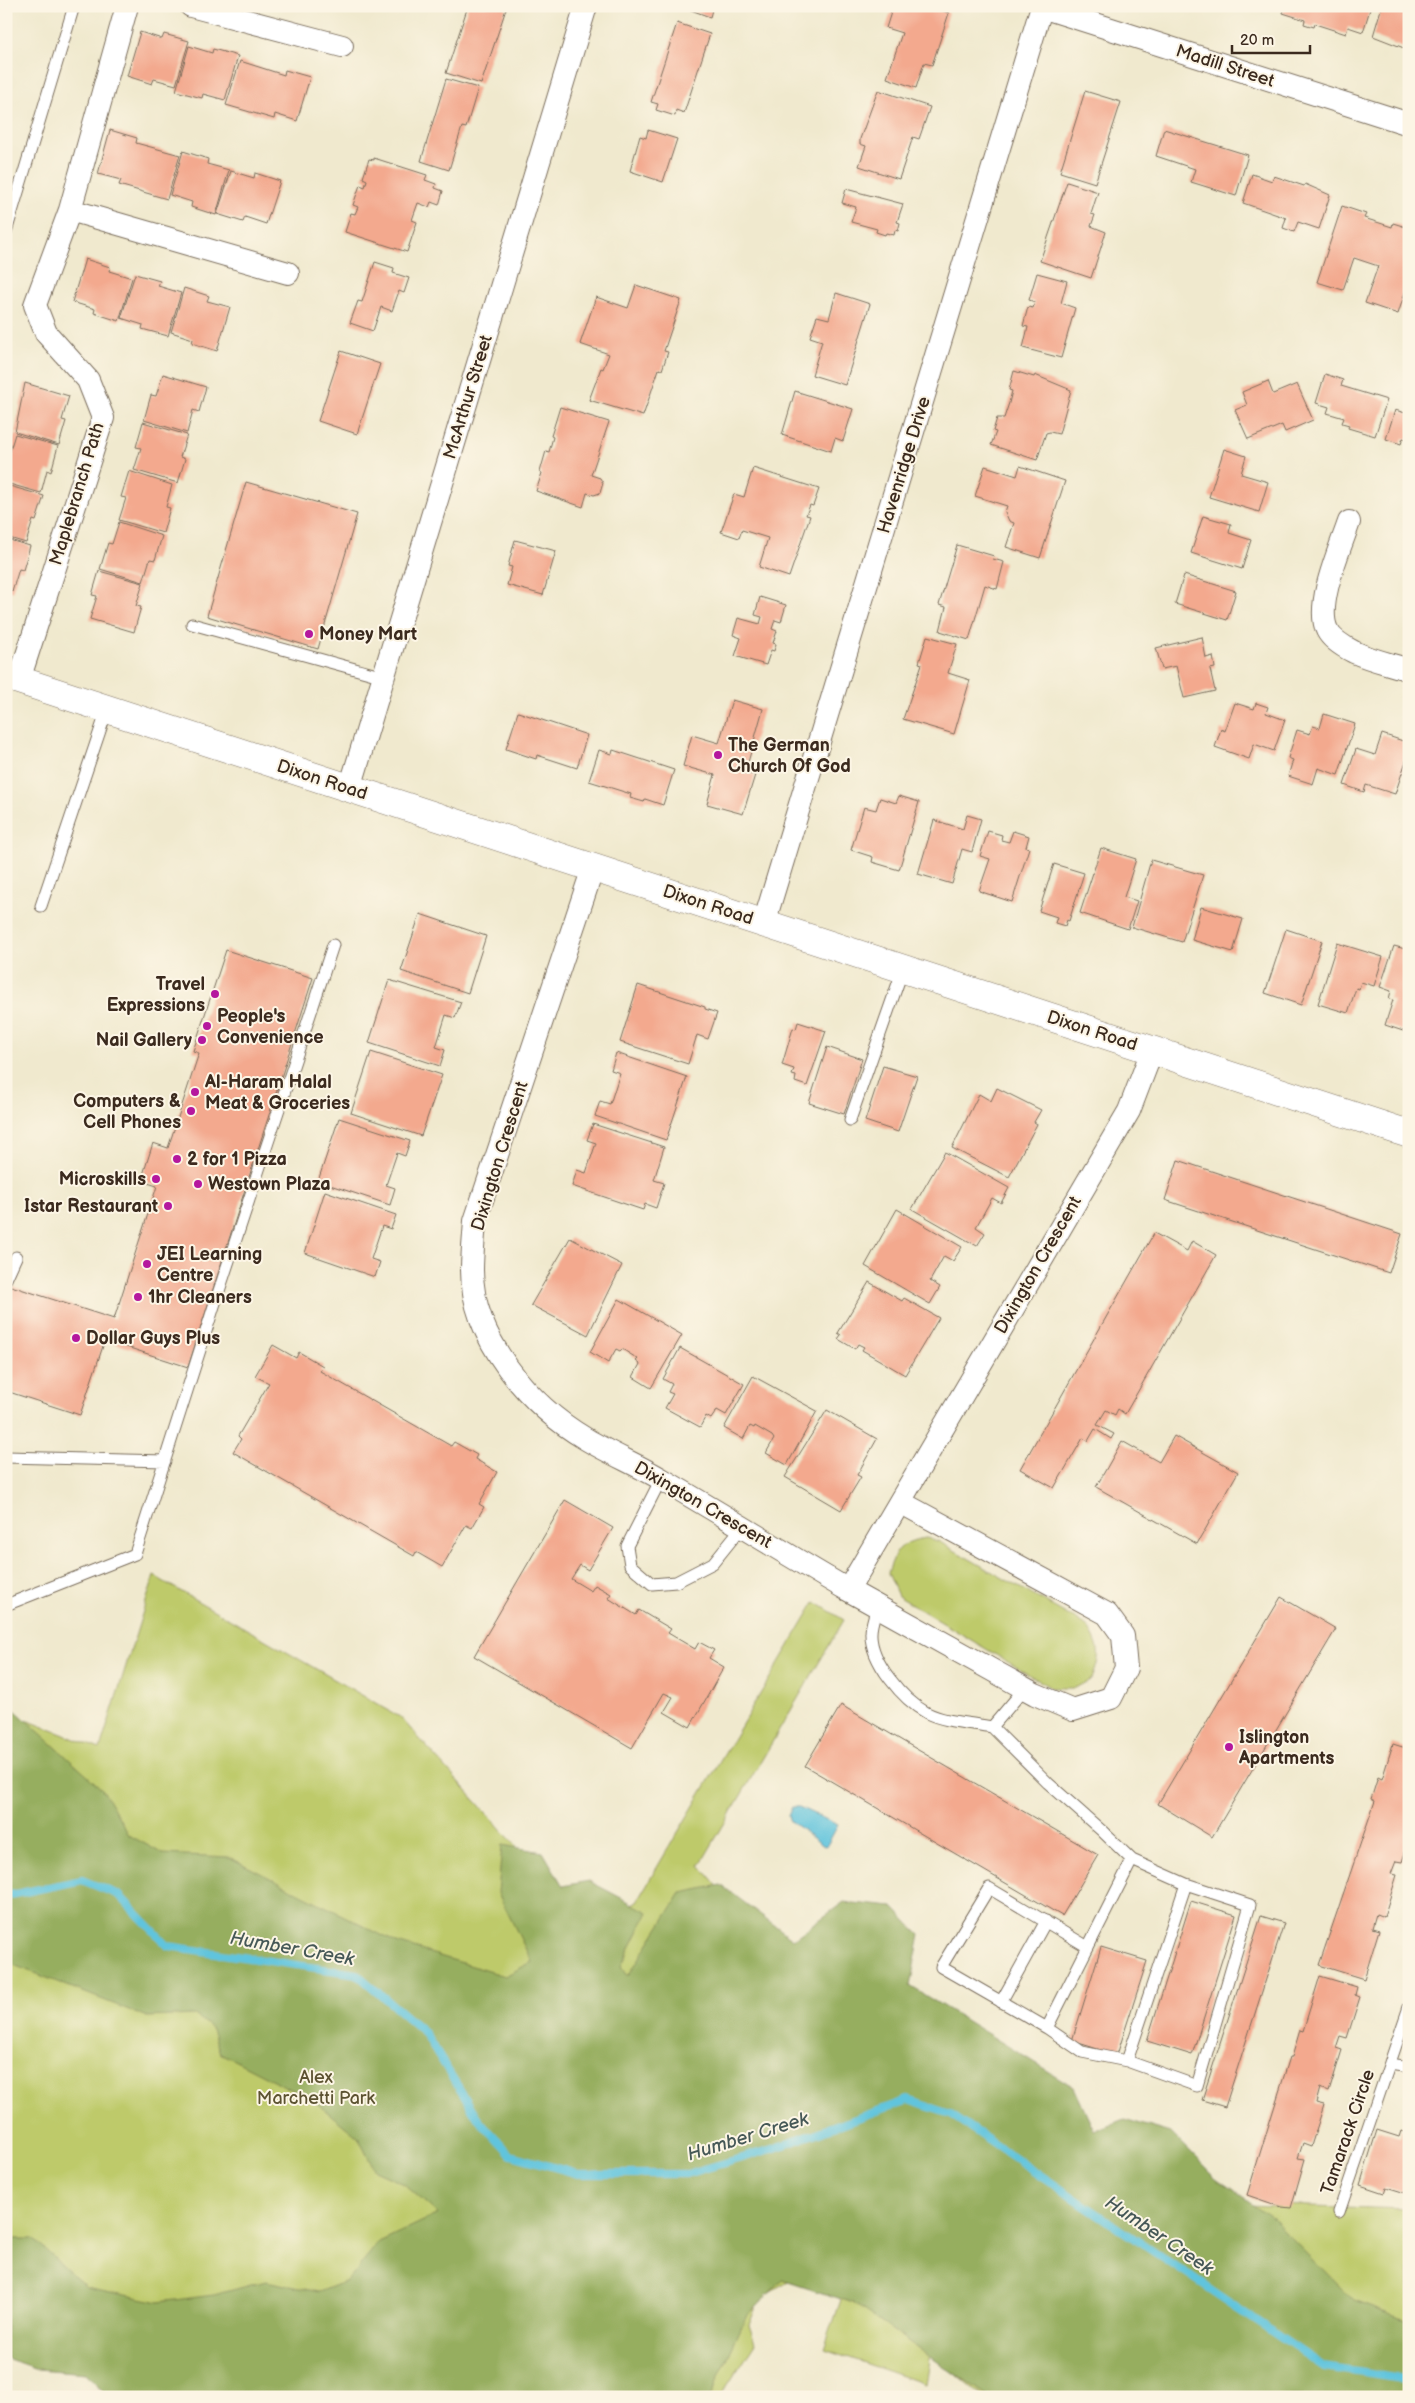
<svg xmlns="http://www.w3.org/2000/svg" width="1415" height="2403" font-family="'Balsamiq Sans',sans-serif">
<rect width="100%" height="100%" fill="#fcf5e5"/>
<filter id="ink" filterUnits="userSpaceOnUse"><feTurbulence type="fractalNoise" baseFrequency=".02" numOctaves="2"/><feDisplacementMap in="SourceGraphic" scale="10" xChannelSelector="R" yChannelSelector="G"/><feConvolveMatrix kernelMatrix="1 2 1 2 8 2 1 2 1" color-interpolation-filters="sRGB"/></filter>
<filter id="wash" filterUnits="userSpaceOnUse"><feTurbulence type="fractalNoise" baseFrequency=".0096" numOctaves="4" result="noise"/><feDisplacementMap in="SourceGraphic" scale="20" xChannelSelector="R" yChannelSelector="G"/><feGaussianBlur stdDeviation="1.12" result="paint"/><feColorMatrix in="noise" values="0 0 0 0 0 0 0 0 0 0 0 0 0 0 0 0 0 1.4 0 .05"/><feComposite in="paint" operator="in"/></filter>
<g filter="url(#wash)">
<rect width="100%" height="100%" fill="#f0e9ce"/>
<path fill="#beca6b" stroke="#7c7a44" d="M926,1538l12,3 149,85c14,21 14,30 5,53l-17,9h-24l-153,-92 -10,-23c8,-24 12,-31 38,-35z
M154,1576l246,141 190,211 47,-27 178,-299 29,18 -144,245 136,165 408,174 165,5v188h-427l-52,-44 -5,31 -101,-35 20,-58 -25,-27 -60,35 -10,26 6,18 -35,54h-550l-164,-55v-630l94,37z"/>
<path fill="#96ae5f" stroke="#686c3e" d="M6,1702l97,88 26,45 34,19 66,3 168,86 108,33 27,-14 -34,-69 4,-48 41,7 20,34 26,-5 59,31 -27,54 7,10 53,-83 40,-8 72,54 51,-37 49,5 27,28 -10,51 164,101 20,44 30,-12 47,14 45,45 54,38 84,85 55,20v76h-421l-135,-94 -71,-23 -36,37 -36,80h-601l-23,-24 -49,-4 -31,-11v-119h27l53,48 73,15 55,-7 52,-14 53,11 28,-11 32,-39 59,-28 -34,-30 -29,-13 -17,-34 -44,-36 -94,-48 -8,-24 -17,-14 -48,2 -141,-55z"/>
<path fill="#60c4dd" stroke="#4e777e" d="M792,1807h7l39,18 -11,20 -3,1 -34,-25 -2,-5z"/>
<g fill="none" stroke-linecap="round" stroke-linejoin="round">
<path stroke="#60c4dd" stroke-width="8" d="M6,1896l76,-16 37,15 49,51 189,28 67,58 55,88 32,35 67,19h109l85,-25 136,-49 42,14 374,253 85,13"/>
</g>
<g id="blocks">
<path fill="#f3a98e" d="M468,6h39l-26,78 -35,-11z
M680,6h33l-3,11z
M893,6h36l20,7 -17,52 -8,-2 -8,25 -29,-10 15,-45 -16,-5z
M1285,6h86l-8,26 -15,-5 -2,7 -31,-10 -1,3 -10,-3 1,-4 -22,-7z
M1382,6h15l12,4v40l-36,-14z
M677,23l33,11 -26,79 -8,-3 -1,6 -19,-6 2,-6 -7,-2z
M140,32l22,7 2,-5 25,7 -13,44 -22,-6 -2,5 -25,-8z
M189,46l23,7 1,-4 25,7 -13,44 -22,-6 -1,4 -26,-7z
M240,61l44,14 1,-5 25,7 -13,44 -22,-7 -1,5 -48,-14z
M446,79l32,9 -12,40 -4,-1 -13,43 -28,-9z
M878,90l52,17 -11,32 -6,-2 -14,42 -40,-13 7,-20 -6,-2v-5z
M1085,91l36,11 -26,81 -35,-11z
M1164,129l84,26 -12,41 -45,-14 4,-13 -39,-13z
M110,130l27,8 -1,5 44,12 -13,44 -48,-14 2,-5 -23,-6z
M648,130l29,9 -14,43 -33,-11 10,-35 6,2z
M183,151l25,8 -1,5 22,6 -13,45 -25,-8 1,-5 -22,-7z
M374,158l53,17 -2,5 11,4 -1,4 8,3 -4,14 -8,-3 -2,5 -11,-4 -6,17 5,2 -10,30 -62,-20 6,-19 4,1 3,-7 -5,-2 7,-20 5,2 2,-7 -4,-2 6,-19 5,1z
M231,171l23,7 1,-5 25,8 -14,43 -21,-7 -2,5 -26,-8z
M1252,174l20,7 2,-5 30,10 1,-2 25,11 -11,34 -21,-7 -4,10 -11,-4 3,-10 -43,-15z
M1067,182l31,10 -7,22 4,1 -4,11 15,6 -15,46 -51,-17z
M846,189l57,15 -6,18 3,1 -2,8 -3,-1 -1,5 -8,-2 -1,2 -9,-3 1,-3 -26,-7 5,-15 -14,-4z
M1342,206l24,8 -2,4 28,9 1,-4 16,5v52l-11,34 -33,-11 13,-37 -24,-8 -11,32 -26,-8z
M85,259l25,8 -1,4 23,7 -13,43 -25,-8 1,-4 -23,-7z
M375,262l19,6 -1,5 16,5 -5,15 -5,-2 -7,20 -11,-4 -8,24 -23,-8 8,-22 4,1z
M1037,273l30,8 -6,22 14,5 -14,50 -38,-10 5,-21 -5,-1 5,-19 5,1 2,-6 -6,-2z
M135,274l25,7 -2,5 23,7 -13,43 -26,-7 1,-4 -22,-7z
M636,285l45,15 -17,51 4,1 -6,18 -3,-1 -16,47 -54,-16 12,-32 2,1 6,-15 -29,-10 16,-47 32,11z
M184,288l25,8 -2,5 23,6 -13,44 -25,-8 1,-4 -22,-7z
M836,293l34,11 -25,81 -33,-10 10,-34 -12,-4 7,-21 12,3z
M341,351l39,13 -23,70 -39,-13z
M1014,371l20,6 1,-2 36,15 -12,44 -9,-2 -4,1 -9,27 -46,-15 5,-13 -3,-1 4,-13h7l5,-15 3,-12 -3,-1z
M163,374l43,13 -7,25 -6,-2 -6,23 -43,-13 7,-25 5,1z
M1325,374l18,6 -2,6 46,14 -12,36 -27,-8 1,-3 -7,-2 2,-5 -17,-5 2,-6 -13,-4z
M1268,381l5,13 24,-10 16,36 -28,12 -3,-7 -34,14 -13,-29 12,-5 -5,-13z
M25,383l44,13 -7,24 4,1 -7,24 -44,-13z
M795,391l58,18 -10,32 -8,-3 -4,13 -49,-16z
M560,407l49,15 -18,53 9,3 3,5 -3,10 -6,2 -7,-2 -4,14 -47,-16 6,-18 -2,-1 6,-21 3,1 4,-15 -2,-1z
M1395,410l14,4v26l-6,-2 -2,6 -15,-5z
M143,422l44,13 -7,22 5,2 -7,24 -44,-13 7,-22 -5,-1z
M15,434l43,12 -7,26 -4,-2 -6,23 -35,-10v-26h2z
M1224,449l22,7 -5,18 27,8 -9,30 -50,-15z
M985,466l32,10 3,-10 45,15 -25,77 -34,-11 8,-24 -5,-2 -4,-9 2,-6 -32,-10z
M753,468l66,21 -6,17 -3,-1 -4,10 4,1 -21,61 -30,-10 9,-29 -26,-8 -3,8 -18,-6 13,-38 10,3z
M129,471l43,14 -6,22 4,1 -7,25 -44,-13 7,-22 -5,-1z
M246,482l111,32 -39,135 -111,-33z
M6,485l38,11 -8,25 -3,-1 -7,23 -20,-6z
M1203,516l28,8 -2,9 22,7 -9,29 -51,-16z
M119,522l43,14 -7,24 -5,-1 -7,23 -43,-13 8,-26 4,1z
M6,539l24,7 -7,24 -4,-1 -7,23 -6,-2z
M515,540l41,11 -13,44 -36,-10 5,-18 -4,-1z
M957,545l37,11 -1,3 11,3 -7,27 -12,-4 -16,55 -29,-9 6,-24 -7,-2z
M99,571l44,12 -7,23 5,1 -7,25 -44,-13 7,-23 -5,-1z
M1184,575l52,16 -9,29 -52,-16z
M760,597l26,8 -5,17 -6,-2 -3,9 5,2 -4,12 3,1 -2,7 -3,-1 -5,15 -31,-9 6,-18 -8,-3 5,-17 22,6 2,-7 -7,-2z
M927,636l30,8 -9,29 22,7 -16,54 -51,-15 19,-55 -3,-1z
M1202,637l4,21 7,-2 2,12 -5,1 5,22 -31,7 -8,-32 -14,3 -6,-21z
M732,700l31,9 -18,64 10,2 -12,39 -36,-10 8,-29 -32,-9 9,-31 27,8z
M1235,703l19,6 2,-6 12,4 -2,6 19,7 -11,31 -20,-7 -5,15 -34,-12 6,-18 4,2z
M518,712l69,23 -10,33 -40,-13 -1,4 -30,-10z
M1324,714l31,10 -17,51 -20,-7 -5,16 -25,-8 5,-16 -5,-2 9,-28 13,4 3,-8 7,2z
M1382,734l27,9v9l-14,42 -29,-9 -2,7 -20,-7 12,-36 19,6z
M599,750l13,4 1,-4 61,20 -11,35 -18,-6 -1,3 -14,-4 1,-4 -42,-13z
M899,796l20,6 -20,68 -27,-8 1,-5 -22,-7 13,-43 12,3 4,-12 16,5z
M967,815l14,4 -9,33 -10,-3 -10,35 -34,-10 16,-54 29,9z
M988,831l14,4 -1,5 8,2 4,-11 16,5 -3,11 3,1 -17,54 -33,-11 11,-32 -10,-3z
M1101,848l35,11 -12,38 13,4 -9,28 -48,-16z
M1151,860l52,15 -21,67 -50,-15z
M1054,864l30,9 -15,48 -2,-1 -2,6 -10,-3 2,-6 -18,-6z
M1201,907l42,12 -10,33 -41,-12z
M420,914l66,22 -18,57 -67,-22z
M1286,929l36,12 -21,64 -36,-12z
M1337,943l46,14 -9,29 -13,-4 -2,7 -3,-1 -8,25 -30,-9z
M1394,946l15,4v83l-24,-8 8,-25 -4,-1 2,-8 -11,-4z
M226,950l87,28 -125,389 -83,-27 -25,75 -74,-24v-92l5,-13 103,33 43,-133 -16,-5 12,-38 15,5 31,-95 -6,-2z
M389,980l72,22 -6,16 -9,-3 -10,32 9,3 -5,16 -71,-23z
M638,985l67,22v2l12,4 -9,26 -11,-4 -9,29 -68,-22z
M798,1022l28,9 -19,55 -12,-4 1,-6 -4,-1 2,-6 -12,-4 11,-37 3,1z
M827,1047l35,12 -18,55 -35,-11z
M371,1052l71,23 -21,61 -70,-23z
M616,1053l71,24 -21,63 -71,-24 5,-15 10,3 10,-31 -9,-3z
M883,1066l34,10 -19,56 -33,-11z
M997,1088l44,22 -7,12 3,2 -28,53 -57,-29 27,-54 12,7z
M339,1118l71,23 -5,15 -8,-3 -11,32 9,3 -5,17 -72,-24z
M593,1124l71,23 -10,33 10,3 -8,25 -11,-4 -2,6 -71,-24 5,-16 9,3 10,-30 -9,-3z
M945,1152l64,36 -8,15 -9,-5 -16,29 9,6 -8,13 -65,-37z
M1178,1160l224,74 -13,39 -224,-73z
M325,1191l71,24 -5,14 -9,-3 -11,33 9,3 -5,15 -70,-24z
M897,1209l65,38 -9,14 -9,-5 -14,25 10,6 -10,17 -65,-38z
M1154,1233l33,18 5,-10 24,14 -91,159 -7,-5 -3,6 -9,-5 -9,15 17,9 -3,5 -16,-10 -7,12 -5,-3 -29,50 -34,-19z
M570,1238l52,27 -34,70 -57,-30z
M869,1282l33,19 2,-3 35,20 -34,57 -43,-25 2,-3 -6,-3 -3,5 -17,-10 3,-4 -3,-2z
M619,1299l63,36 -31,53 -18,-11 7,-13 -4,-3 2,-2 -16,-10 -2,2 -4,-2 -8,14 -18,-11z
M273,1345l23,13 3,-6 24,14 -3,5 131,75 3,-4 23,13 -2,4 22,13 -18,32 5,3 -12,21 -6,-3 -24,42 -26,-15 -2,4 -181,-104 8,-13 -3,-3 31,-53 -14,-7z
M680,1348l64,36 -18,31 -9,-5 -6,9 -5,-3 -6,11 -35,-19 8,-14 -5,-2 4,-8 -9,-5z
M753,1376l64,35 -30,54 -21,-12 8,-14 -2,-3 -17,-10 -1,2 -4,-2 -7,13 -19,-11z
M827,1410l50,29 -20,36 4,2 -20,33 -56,-33z
M1174,1436l64,36 -41,72 -101,-57 26,-46 37,21z
M565,1500l48,28 -25,42 -8,-5 -9,14 20,12 4,-6 16,9 -3,4 28,17 3,-5 32,19 -3,4 27,16 4,-7 15,8 -5,8 15,9 -34,60 -26,-15 9,-15 -9,-4 -32,55 -158,-92z
M1281,1597l55,32 -124,208 -54,-33z
M841,1705l257,150 -36,61 -257,-150z
M1393,1744l16,5v91l-7,22 -6,-1 -5,13 6,1 -13,42 -8,-3 -4,14 7,2 -15,49 -45,-14 56,-164 -4,-2 7,-22 4,2z
M1191,1901l45,14 -44,140 -45,-14z
M1261,1916l23,7 -59,184 -23,-7z
M1101,1947l46,14 -30,94 -45,-14z
M1320,1976l37,11 -2,8 5,2 -13,41 -7,-2 -4,12 6,2 -13,42 -9,-4 -4,15 8,2 -13,41 -8,-3 -5,15 7,1 -14,49 -9,-1 -35,-12 43,-138h2l8,-27 3,1z
M1377,2130l22,7 2,-6 8,3v60l-23,-7 -2,6 -24,-8z"/>
</g>
</g>
<g filter="url(#ink)">
<use href="#blocks" fill-opacity="0" stroke="#7a6d5c" stroke-width="1"/>
<g fill="none" stroke-linecap="round" stroke-linejoin="round">
<defs>
<path id="service" d="M6,232l68,-226
M192,624l192,53
M41,906l66,-196
M850,1120l53,-151
M6,1279l10,-22
M6,1457l159,4
M661,1479l-34,67 3,19 22,19 24,-2 37,-19 29,-36
M6,1605l129,-51 79,-248 119,-361
M877,1606c-2,9 -6,18 -6,27 -1,28 32,67 56,80 18,9 44,10 65,14l33,-39
M992,1727l56,56 54,48 30,29 -85,168 -106,-61 48,-79 99,59
M1132,1860l54,24 -59,177 70,25 53,-181 -64,-21
M1001,2002l45,-81
M1047,2028l35,24 45,9
M1390,2064l19,3
M1339,2212l70,-205"/>
<path id="minor" d="M191,6l151,40
M1042,7l367,117
M70,210l218,63
M1349,522c-9,27 -34,82 -22,108 5,10 17,17 27,22 17,8 37,12 55,18
M19,680l84,-262 -15,-38 -42,-47 -11,-28 35,-95 57,-204
M350,788l236,-782
M593,868l-118,353c-1,16 -3,33 -3,49 0,69 58,136 114,169 25,15 52,26 77,41 62,36 123,74 185,110l281,-479 23,-60
M764,923l278,-917
M848,1590l187,104 38,16 38,-12 15,-30 -3,-32 -16,-22 -207,-112"/>
<path id="secondary" d="M6,676l1403,458"/>
</defs>
<use href="#service" stroke="#7a6d5c" stroke-width="13"/>
<use href="#minor" stroke="#7a6d5c" stroke-width="24"/>
<use href="#secondary" stroke="#7a6d5c" stroke-width="29"/>
<use href="#service" stroke="#fff" stroke-width="11"/>
<use href="#minor" stroke="#fff" stroke-width="22"/>
<use href="#secondary" stroke="#fff" stroke-width="28"/>
</g>
</g>
<g fill="#b5179e" stroke="#fcf5e5" stroke-width="2">
<circle cx="309" cy="634" r="5"/>
<circle cx="718" cy="755" r="5"/>
<circle cx="215" cy="994" r="5"/>
<circle cx="207" cy="1026" r="5"/>
<circle cx="202" cy="1040" r="5"/>
<circle cx="195" cy="1092" r="5"/>
<circle cx="191" cy="1111" r="5"/>
<circle cx="177" cy="1159" r="5"/>
<circle cx="156" cy="1179" r="5"/>
<circle cx="198" cy="1184" r="5"/>
<circle cx="168" cy="1206" r="5"/>
<circle cx="147" cy="1264" r="5"/>
<circle cx="138" cy="1297" r="5"/>
<circle cx="76" cy="1338" r="5"/>
<circle cx="1229" cy="1747" r="5"/>
</g>
<g text-anchor="middle" dominant-baseline="central" stroke-width="4" stroke-linejoin="round" paint-order="stroke">
<g font-size="18" fill="#3b2a1e" stroke="#fcf5e5">
<text transform="translate(1225 66) rotate(18)">Madill Street</text>
<text transform="translate(468 397) rotate(-73)">McArthur Street</text>
<text transform="translate(904 465) rotate(-73)">Havenridge Drive</text>
<text transform="translate(77 494) rotate(-73)">Maplebranch Path</text>
<text transform="translate(322 780) rotate(18)">Dixon Road</text>
<text transform="translate(708 905) rotate(18)">Dixon Road</text>
<text transform="translate(1092 1031) rotate(18)">Dixon Road</text>
<text transform="translate(500 1156) rotate(-73)">Dixington Crescent</text>
<text transform="translate(1038 1265) rotate(-60)">Dixington Crescent</text>
<text transform="translate(703 1505) rotate(30)">Dixington Crescent</text>
<text transform="translate(1348 2132) rotate(-71)">Tamarack Circle</text>
</g>
<g font-size="18" font-weight="bold" fill="#3b2a1e" stroke="#fcf5e5" text-anchor="start">
<text x="319" y="634">Money Mart</text>
<text x="728" y="745">The German<tspan x="728" dy="21">Church Of God</tspan></text>
<text x="205" y="984" text-anchor="end">Travel<tspan x="205" dy="21">Expressions</tspan></text>
<text x="217" y="1016">People's<tspan x="217" dy="21">Convenience</tspan></text>
<text x="192" y="1040" text-anchor="end">Nail Gallery</text>
<text x="205" y="1082">Al-Haram Halal<tspan x="205" dy="21">Meat &amp; Groceries</tspan></text>
<text x="181" y="1101" text-anchor="end">Computers &amp;<tspan x="181" dy="21">Cell Phones</tspan></text>
<text x="187" y="1159">2 for 1 Pizza</text>
<text x="146" y="1179" text-anchor="end">Microskills</text>
<text x="208" y="1184">Westown Plaza</text>
<text x="158" y="1206" text-anchor="end">Istar Restaurant</text>
<text x="157" y="1254">JEI Learning<tspan x="157" dy="21">Centre</tspan></text>
<text x="148" y="1297">1hr Cleaners</text>
<text x="86" y="1338">Dollar Guys Plus</text>
<text x="1239" y="1737">Islington<tspan x="1239" dy="21">Apartments</tspan></text>
</g>
<g font-size="18" fill="#5c5231" stroke="#fcf5e5">
<text x="316" y="2077">Alex<tspan x="316" dy="21">Marchetti Park</tspan></text>
</g>
<g font-size="19" font-style="italic" fill="#465857" stroke="#fcf5e5">
<text transform="translate(292 1949) rotate(10)">Humber Creek</text>
<text transform="translate(748 2137) rotate(-17)">Humber Creek</text>
<text transform="translate(1159 2236) rotate(34)">Humber Creek</text>
</g>
</g>
<rect width="1415" height="2403" fill="none" stroke="#fcf5e5" stroke-width="25"/>
<path d="M1232 45v8h78v-8" fill="none" stroke="#3b2a1e" stroke-width="2.5"/>
<text x="1240" y="45" font-size="15" fill="#3b2a1e" stroke="#fcf5e5" stroke-width="4" paint-order="stroke">20 m</text>
</svg>
